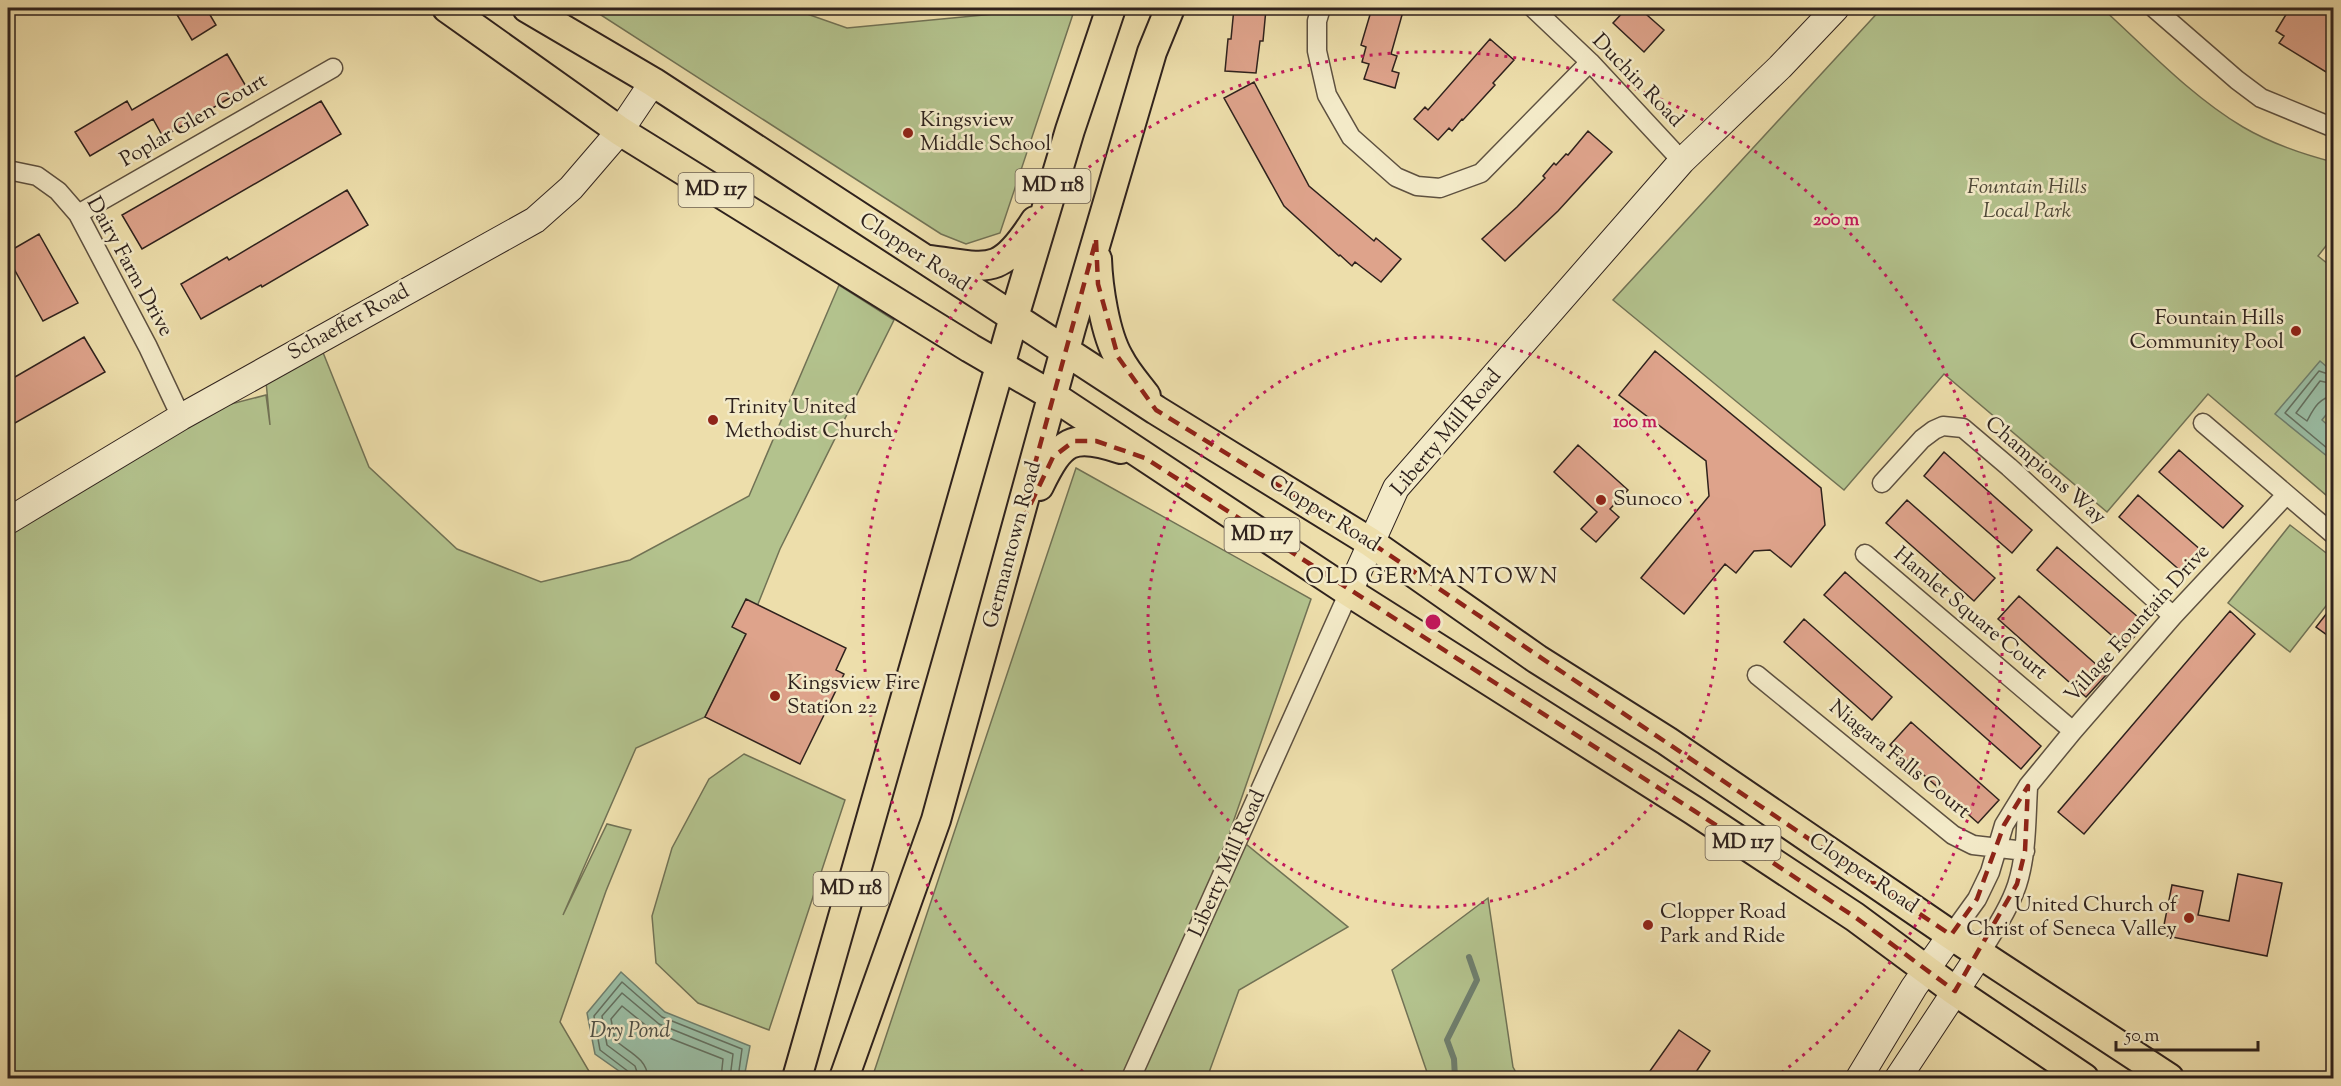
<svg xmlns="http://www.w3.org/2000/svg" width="2341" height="1086" font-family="'Sorts Mill Goudy',serif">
<rect width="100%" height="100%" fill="#eddeab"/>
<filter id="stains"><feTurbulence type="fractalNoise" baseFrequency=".00333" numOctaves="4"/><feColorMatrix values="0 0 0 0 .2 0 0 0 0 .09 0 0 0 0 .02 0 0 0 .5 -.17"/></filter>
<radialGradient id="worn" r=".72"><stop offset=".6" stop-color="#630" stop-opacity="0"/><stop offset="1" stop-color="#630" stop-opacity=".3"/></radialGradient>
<path fill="#b3c28d" stroke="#717255" stroke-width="1.5" d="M590,8h200l57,20 178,-17 1,-3h49l-75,225 -34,11 -25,-10z
M1882,8h220c44,40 90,89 141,119 29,17 59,27 90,35v75l-15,19 15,12v233l-125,-107 -101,118 -163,-138 -100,116 -231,-190z
M839,285l55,35 -114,229 -34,85 -41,83 -69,31 -73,167 44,-91 24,6 -25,61 -46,131 33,56h-569l-16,-9v-94l4,-12 -4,-7v-435l173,-104 85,-22 4,30 -5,-55 53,-30 51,127 88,82 84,33 89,-22 119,-64z
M1076,468l235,131 -81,232 118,96 -109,63 -32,88h-335z
M2290,525l44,34 -1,38 -43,55 -62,-49z
M744,754l101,46 -76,230 -71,-27 -42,-40 -4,-47 20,-68 37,-69z
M1488,898l25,169 6,11h-90l-37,-108z"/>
<path fill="#9abda4" stroke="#6f7f6e" stroke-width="1.5" d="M2320,361l13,11v34l-11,14 11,10v31l-58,-47z
M621,972l44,40 85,34 -6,32h-115l-34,-24 -8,-41z"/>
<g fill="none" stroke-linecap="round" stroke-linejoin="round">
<path stroke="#647060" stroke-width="1.5" d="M2334,376l-15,-5 -34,42 49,41
M2334,384l-14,-3 -24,32 11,8c6,-11 12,-24 27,-25
M631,1078l-2,-6 -29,-22 -6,-34 28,-34 40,35 80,32 -4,29
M639,1078l-4,-12 -28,-21 -5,-29 20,-23 37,31 74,30 -3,24
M648,1078c-1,-20 -20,-26 -33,-38l-4,-21 11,-13 32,26 69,27 -2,19"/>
<path stroke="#6f7f6e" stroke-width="6" d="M1455,1078l-1,-19 -7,-19 30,-60 -8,-23"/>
</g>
<path fill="#dea38b" stroke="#2f221d" stroke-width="1.5" d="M173,8h33l10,17 -24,15z
M1234,8l32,1 -3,32h-3l-4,32 -31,-2 3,-32h3z
M1372,8h32l-13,46 6,2 -5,15 7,2 -4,15 -31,-9 5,-15 -7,-2 4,-15 -5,-2z
M1627,8h12l25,22 -20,22 -31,-29z
M2290,8h44v51l-8,13 -47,-29 5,-7 -8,-5z
M1490,39l24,21 -21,23 2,2 -32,35 -1,-1 -10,12 -3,-3 -11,12 -24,-21 11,-12 3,3z
M227,54l20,34 -84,49 -10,-18 -63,37 -15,-24 52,-31 5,9z
M1254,82l55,104 65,55 2,-3 25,21 -20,23 -26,-20 -3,4 -12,-11 -1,1 -55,-50 -60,-108z
M321,101l20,33 -199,115 -20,-34z
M1588,131l24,21 -54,59 -53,50 -23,-22 35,-32 28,-29 -2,-2 11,-13 2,2 10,-11 2,1z
M347,190l21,35 -106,62 -1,-2 -60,34 -20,-35 46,-27 2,3z
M39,234l39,69 -35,18 -35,-63v-6z
M84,337l21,35 -97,55v-46z
M1655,351l166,137 4,37 -34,42 -21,-17 -16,1 -18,22 -11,-9 -41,50 -43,-36 68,-82 -3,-35 -87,-66z
M1578,445l50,45 -18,19 9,8 -23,25 -15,-13 16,-17 -43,-40z
M2179,450l64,56 -20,22 -64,-56z
M1944,452l88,78 -20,23 -88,-77z
M2138,495l64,56 -19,22 -64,-56z
M1907,500l88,78 -21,23 -88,-78z
M2057,547l89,77 -21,23 -88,-77z
M1845,572l196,174 -20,23 -197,-174z
M2019,596l88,78 -21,23 -88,-78z
M746,599l100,49 -10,22 8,4 -44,90 -95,-47 41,-83 -14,-7z
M2334,604v36l-18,-13z
M2230,611l25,23 -171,200 -26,-22z
M1804,619l88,78 -20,23 -88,-78z
M1911,722l88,78 -21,23 -88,-78z
M2238,874l44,9 -15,73 -105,-21 10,-50 31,6 -5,24 31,6z
M1679,1030l31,21 -18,27h-47z"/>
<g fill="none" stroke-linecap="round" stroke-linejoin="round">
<defs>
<path id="street" d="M1321,8l-4,13v30l10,44 24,42 45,40 21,9 23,2 41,-15 109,-111
M1533,8l57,54 92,99
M2154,8l83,72 24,18 73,30
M8,170l29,6 21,15 20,23 70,133 33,70
M78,214l255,-146
M2203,423l131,112
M1882,483l40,-44 12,-9 9,-4 20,2 46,39 164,149
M1865,554l208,177
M1757,675l196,160 20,10 52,6
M1951,935l26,-36 13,-27 14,-47 24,-39 45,-55 100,-115 113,-121
M1980,954c13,-22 29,-45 37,-69 10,-31 9,-65 11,-97
M1131,1078l218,-486"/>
<path id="secondary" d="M8,521l173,-104 354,-197 36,-32 49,-57 33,-49
M1349,592l47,-104 286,-327 98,-94 56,-59
M1859,1078l55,-91 37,-52
M1898,1078l82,-124"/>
<path id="primary" d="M447,8l173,123 350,217 83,48 296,196 344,218 162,107 100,74 129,87
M527,8l126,74 503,328 214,132 167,117 130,82 284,194 218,143
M1097,259c1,28 8,75 22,99 7,14 18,26 27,38
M931,260c59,8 69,16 104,-39
M1039,486c22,-45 32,-54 82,-37
M797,1078l217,-761 56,-187 41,-122
M844,1078l92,-258 135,-492 81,-276 18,-44"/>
</defs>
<use href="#street" stroke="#5e5140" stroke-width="21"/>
<use href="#secondary" stroke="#2f221d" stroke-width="28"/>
<use href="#primary" stroke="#2f221d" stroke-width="32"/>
<use href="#street" stroke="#f3eac8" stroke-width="18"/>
<use href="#secondary" stroke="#f3eac8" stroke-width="26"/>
<use href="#primary" stroke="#eddeab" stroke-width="28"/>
</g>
<path fill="none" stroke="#8f2418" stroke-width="4.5" stroke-dasharray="12 8" stroke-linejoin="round" d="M1096,240l2,44 20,73 38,53 214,132 581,393 26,-36 27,-74 24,-39 -3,65 -8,33 -62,107 -100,-74 -162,-107 -548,-352 -49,-17h-22l-21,16 -38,80z"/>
<g fill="none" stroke="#c2185b" stroke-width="3" stroke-dasharray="3 6">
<circle cx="1433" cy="622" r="285"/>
<path d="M1090 1077A570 570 0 1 1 1776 1077"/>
</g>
<g fill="#8f2418" stroke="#f3eac8" stroke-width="2">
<circle cx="908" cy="133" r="6"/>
<circle cx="2296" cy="331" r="6"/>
<circle cx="713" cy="420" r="6"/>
<circle cx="1601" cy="500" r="6"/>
<circle cx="775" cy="696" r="6"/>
<circle cx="2189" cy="918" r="6"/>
<circle cx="1648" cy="925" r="6"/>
</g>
<g text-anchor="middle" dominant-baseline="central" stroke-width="5" stroke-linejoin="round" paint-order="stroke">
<g fill="#f3eac8" stroke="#6a5e50" stroke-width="1.5">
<rect x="1015.5" y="169" width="75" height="34" rx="4.5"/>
<rect x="678.5" y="173" width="75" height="34" rx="4.5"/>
<rect x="1224.5" y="518" width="75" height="34" rx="4.5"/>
<rect x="1705.5" y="826" width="75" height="34" rx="4.5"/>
<rect x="813.5" y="872" width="75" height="34" rx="4.5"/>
</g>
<g font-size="20" font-weight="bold" fill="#2f221d">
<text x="1053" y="186">MD 118</text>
<text x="716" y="190">MD 117</text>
<text x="1262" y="535">MD 117</text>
<text x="1743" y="843">MD 117</text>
<text x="851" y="889">MD 118</text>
</g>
<g font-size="21" fill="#2f221d" stroke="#f3eac8">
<text transform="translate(1637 81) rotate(46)">Duchin Road</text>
<text transform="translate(194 121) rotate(-30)">Poplar Glen Court</text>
<text transform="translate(914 253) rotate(33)">Clopper Road</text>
<text transform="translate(129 267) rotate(61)">Dairy Farm Drive</text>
<text transform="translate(349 323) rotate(-29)">Schaeffer Road</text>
<text transform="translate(1447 433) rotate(-50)">Liberty Mill Road</text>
<text transform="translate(2045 471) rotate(41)">Champions Way</text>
<text transform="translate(1324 514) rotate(32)">Clopper Road</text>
<text transform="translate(1013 545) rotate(-75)">Germantown Road</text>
<text transform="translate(1970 614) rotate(40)">Hamlet Square Court</text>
<text transform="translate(2138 624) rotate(-48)">Village Fountain Drive</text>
<text transform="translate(1899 760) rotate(39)">Niagara Falls Court</text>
<text transform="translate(1228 864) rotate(-66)">Liberty Mill Road</text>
<text transform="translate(1863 874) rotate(34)">Clopper Road</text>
</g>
<g font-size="21" fill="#2f221d" stroke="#f3eac8" text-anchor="start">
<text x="920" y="121">Kingsview<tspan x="920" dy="24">Middle School</tspan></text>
<text x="2284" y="319" text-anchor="end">Fountain Hills<tspan x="2284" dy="24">Community Pool</tspan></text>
<text x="725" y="408">Trinity United<tspan x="725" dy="24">Methodist Church</tspan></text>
<text x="1613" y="500">Sunoco</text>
<text x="787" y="684">Kingsview Fire<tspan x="787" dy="24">Station 22</tspan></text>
<text x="2177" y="906" text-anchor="end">United Church of<tspan x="2177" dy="24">Christ of Seneca Valley</tspan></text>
<text x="1660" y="913">Clopper Road<tspan x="1660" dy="24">Park and Ride</tspan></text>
</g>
<g font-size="21" font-style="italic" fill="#504a39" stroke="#f3eac8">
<text x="2027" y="188">Fountain Hills<tspan x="2027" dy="24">Local Park</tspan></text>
</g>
<g font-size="22" letter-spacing="1.5" fill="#2f221d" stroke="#f3eac8">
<text x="1432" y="578">OLD GERMANTOWN</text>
</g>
<g font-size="22" font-style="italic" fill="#4f5046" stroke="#f3eac8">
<text x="630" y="1032">Dry Pond</text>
</g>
</g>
<circle cx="1433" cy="622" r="9" fill="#c2185b" stroke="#f3eac8" stroke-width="3"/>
<g font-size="18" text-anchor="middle" font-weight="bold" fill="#c2185b" stroke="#f3eac8" stroke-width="5" stroke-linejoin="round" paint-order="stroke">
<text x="1836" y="225">200 m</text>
<text x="1635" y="427">100 m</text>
</g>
<rect width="2341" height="1086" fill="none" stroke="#eddeab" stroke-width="30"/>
<rect x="9" y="9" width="2323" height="1068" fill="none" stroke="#2f221d" stroke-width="3"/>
<rect x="15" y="15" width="2311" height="1056" fill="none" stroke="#2f221d" stroke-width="1.5"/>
<path d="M2116 1041v9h142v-9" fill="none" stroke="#2f221d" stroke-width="3"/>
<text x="2125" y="1041" font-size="18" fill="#2f221d" stroke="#f3eac8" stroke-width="4.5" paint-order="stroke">50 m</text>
<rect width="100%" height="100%" filter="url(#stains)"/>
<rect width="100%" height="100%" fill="url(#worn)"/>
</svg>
